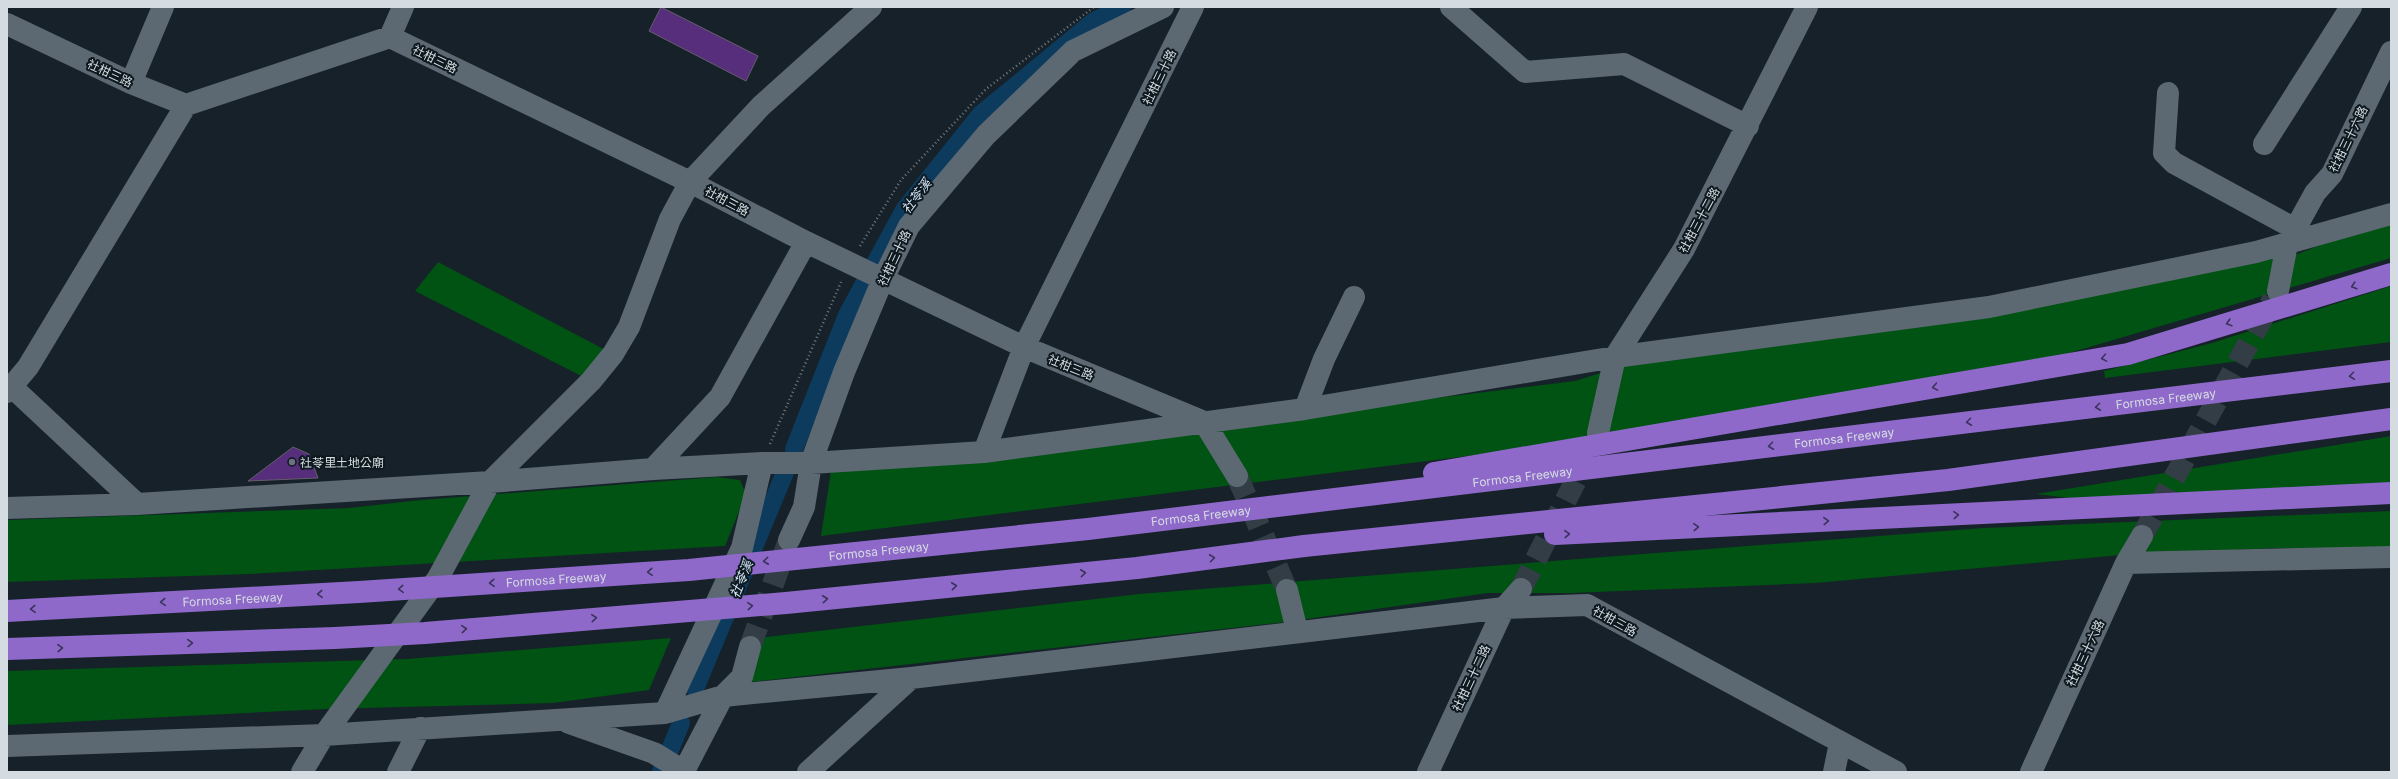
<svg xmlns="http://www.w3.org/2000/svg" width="2398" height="779" font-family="Inter,'Noto Sans TC',sans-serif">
<rect width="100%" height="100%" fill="#162129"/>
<path fill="#005313" d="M2391,225v33l-366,108 -332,62 -872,108 10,-65 744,-90 51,-16 641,-109 28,-1 28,-11z
M438,262l175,92 -22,27 -176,-90z
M2391,286v56l-286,36 -1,-7 108,-28z
M2391,436v47l-305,17 -50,-6z
M717,477l23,3 6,14 -21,52 -475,28 -243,8v-62l342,-12 72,-8z
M2391,511v37h-115l-155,7 -305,28 -244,10h-84l-202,29 -545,61 4,-27 21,-19 373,-43 439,-35 405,-31z
M671,638l-22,52 -96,13 -227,6 -319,16v-54l400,-12z"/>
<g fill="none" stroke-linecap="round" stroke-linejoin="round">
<path stroke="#0d3b5d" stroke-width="18" d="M794,449l53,-134 57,-105 77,-96 113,-93 28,-14
M695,689l91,-219
M661,772l20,-49"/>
</g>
<path fill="#562e7b" stroke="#645e6b" d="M661,7l97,49 -12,25 -97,-50z
M293,447l16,7 9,24 -70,3z"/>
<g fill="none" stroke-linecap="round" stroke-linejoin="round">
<path stroke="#333d45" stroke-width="22" stroke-dasharray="22 11" stroke-linecap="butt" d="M1237,476l50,114
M2142,536l131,-237
M1521,589l68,-135
M750,647l38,-104"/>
<path stroke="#727b81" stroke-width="2.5" stroke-dasharray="1 3" stroke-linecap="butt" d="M860,246l41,-66 85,-91 108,-82
M770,444l72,-164"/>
<path stroke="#5c6872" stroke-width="22" d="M1451,7l74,65 99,-8 124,62
M7,24l124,59 55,22 204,-68 300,145 116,60 218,105 180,75 33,54
M390,37l13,-30
M131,83l32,-76
M2168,93l-4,60 10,10 123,67
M2264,144l87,-137
M2278,291l9,-47 28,-51 17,-19 59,-122
M12,387l125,117
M7,392l21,-25 158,-262
M1305,409l19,-50 30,-62
M1598,433l17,-76 69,-108 123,-242
M984,452l40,-105 169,-340
M653,469l67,-72 86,-155
M7,508l130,-4 353,-22 163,-13 109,-6h49l173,-11 321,-43 310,-52 374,-50 267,-55 135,-38
M789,540l15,-33 7,-44 33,-91 39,-93 26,-53 77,-91 87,-84 90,-44
M2126,563l265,-6
M1287,590l10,41
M665,713l77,-165 20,-85
M569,723l85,30 31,19
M7,746l317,-11 341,-22 58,-17 188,-18 593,-70 83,-3 309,167
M684,771l39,-75 19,-19 8,-30
M302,772l22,-37 114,-157 52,-96 101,-101 22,-27 16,-27 41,-108 20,-37 71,-76 110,-99
M398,772l22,-44
M808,772l103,-94
M1428,772l76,-164 17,-19
M1834,772l6,-29
M2031,772l95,-209 16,-27"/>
<g stroke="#8e69ca" stroke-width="22">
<path d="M1434,473l694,-119 263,-80"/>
<path d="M1555,534l836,-41"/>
<path id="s1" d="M7,611l352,-19 330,-22 399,-41 1303,-158"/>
<path d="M7,649l328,-11 90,-5 361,-30 351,-35 167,-22 644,-66 443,-61"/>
</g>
</g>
<defs><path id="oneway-chevron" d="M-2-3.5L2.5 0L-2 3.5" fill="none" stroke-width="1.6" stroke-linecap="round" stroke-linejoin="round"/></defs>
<g stroke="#3a345b">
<use href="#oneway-chevron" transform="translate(2354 286) rotate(163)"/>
<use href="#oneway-chevron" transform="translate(2229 323) rotate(163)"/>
<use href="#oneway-chevron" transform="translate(2104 358) rotate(170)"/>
<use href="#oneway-chevron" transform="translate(2352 376) rotate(173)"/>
<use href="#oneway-chevron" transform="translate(1935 387) rotate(170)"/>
<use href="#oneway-chevron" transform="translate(2098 407) rotate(173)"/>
<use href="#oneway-chevron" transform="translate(1969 422) rotate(173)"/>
<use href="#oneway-chevron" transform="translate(1771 446) rotate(173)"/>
<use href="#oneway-chevron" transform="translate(1956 515) rotate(-3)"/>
<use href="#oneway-chevron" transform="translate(1826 521) rotate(-3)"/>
<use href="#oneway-chevron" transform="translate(1696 527) rotate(-3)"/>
<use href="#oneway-chevron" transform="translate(1567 534) rotate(-3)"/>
<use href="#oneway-chevron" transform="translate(1212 558) rotate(-7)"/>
<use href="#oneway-chevron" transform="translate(766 561) rotate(174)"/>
<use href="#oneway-chevron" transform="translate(650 572) rotate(176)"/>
<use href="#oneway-chevron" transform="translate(1083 573) rotate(-6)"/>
<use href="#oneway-chevron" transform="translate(492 583) rotate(176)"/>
<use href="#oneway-chevron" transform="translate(954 586) rotate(-6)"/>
<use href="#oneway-chevron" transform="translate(401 589) rotate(176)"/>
<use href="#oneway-chevron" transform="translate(320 594) rotate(177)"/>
<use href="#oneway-chevron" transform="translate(825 599) rotate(-6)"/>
<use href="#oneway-chevron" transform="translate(163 602) rotate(177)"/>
<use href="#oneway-chevron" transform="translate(750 606) rotate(-5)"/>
<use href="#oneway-chevron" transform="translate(33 609) rotate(177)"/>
<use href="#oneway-chevron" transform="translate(594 618) rotate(-5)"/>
<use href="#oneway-chevron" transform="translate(464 629) rotate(-5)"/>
<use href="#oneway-chevron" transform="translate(190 643) rotate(-2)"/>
<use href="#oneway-chevron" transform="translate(60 648) rotate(-2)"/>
</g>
<circle fill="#6b7280" stroke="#0d181f" stroke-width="1.5" cx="292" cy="462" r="4"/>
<g text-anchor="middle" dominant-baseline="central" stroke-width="4" stroke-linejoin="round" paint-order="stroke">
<g font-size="12" fill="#d5dce1" stroke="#0d181f">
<text transform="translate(435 59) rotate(26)">社柑三路</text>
<text transform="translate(110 73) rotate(25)">社柑三路</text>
<text transform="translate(1159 77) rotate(-64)">社柑三十路</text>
<text transform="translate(2348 139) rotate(-64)">社柑三十六路</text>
<text transform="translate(727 201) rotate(28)">社柑三路</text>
<text transform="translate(1699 220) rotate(-62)">社柑三十二路</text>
<text transform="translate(894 258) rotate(-65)">社柑三十路</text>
<text transform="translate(1071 367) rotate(22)">社柑三路</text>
<text stroke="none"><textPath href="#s1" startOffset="2170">Formosa Freeway</textPath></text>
<text stroke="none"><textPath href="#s1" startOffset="1846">Formosa Freeway</textPath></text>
<text stroke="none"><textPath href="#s1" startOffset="1522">Formosa Freeway</textPath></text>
<text stroke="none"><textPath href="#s1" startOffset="1198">Formosa Freeway</textPath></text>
<text stroke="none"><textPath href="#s1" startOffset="874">Formosa Freeway</textPath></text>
<text stroke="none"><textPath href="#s1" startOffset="550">Formosa Freeway</textPath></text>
<text stroke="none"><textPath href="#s1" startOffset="226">Formosa Freeway</textPath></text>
<text transform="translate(1615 621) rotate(29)">社柑三路</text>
<text transform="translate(2085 653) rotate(-65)">社柑三十六路</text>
<text transform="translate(1471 678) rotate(-65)">社柑三十二路</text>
</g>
<g font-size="12" fill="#d5dce1" stroke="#0d181f" text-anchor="start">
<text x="300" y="462">社苓里土地公廟</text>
</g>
<g font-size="13" font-style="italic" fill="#d3e7f8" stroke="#0d181f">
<text transform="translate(916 196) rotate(-53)">社苓溪</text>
<text transform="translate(741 579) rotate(-68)">社苓溪</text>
</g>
</g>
<rect width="2398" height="779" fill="none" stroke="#d5dce1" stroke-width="16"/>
</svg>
